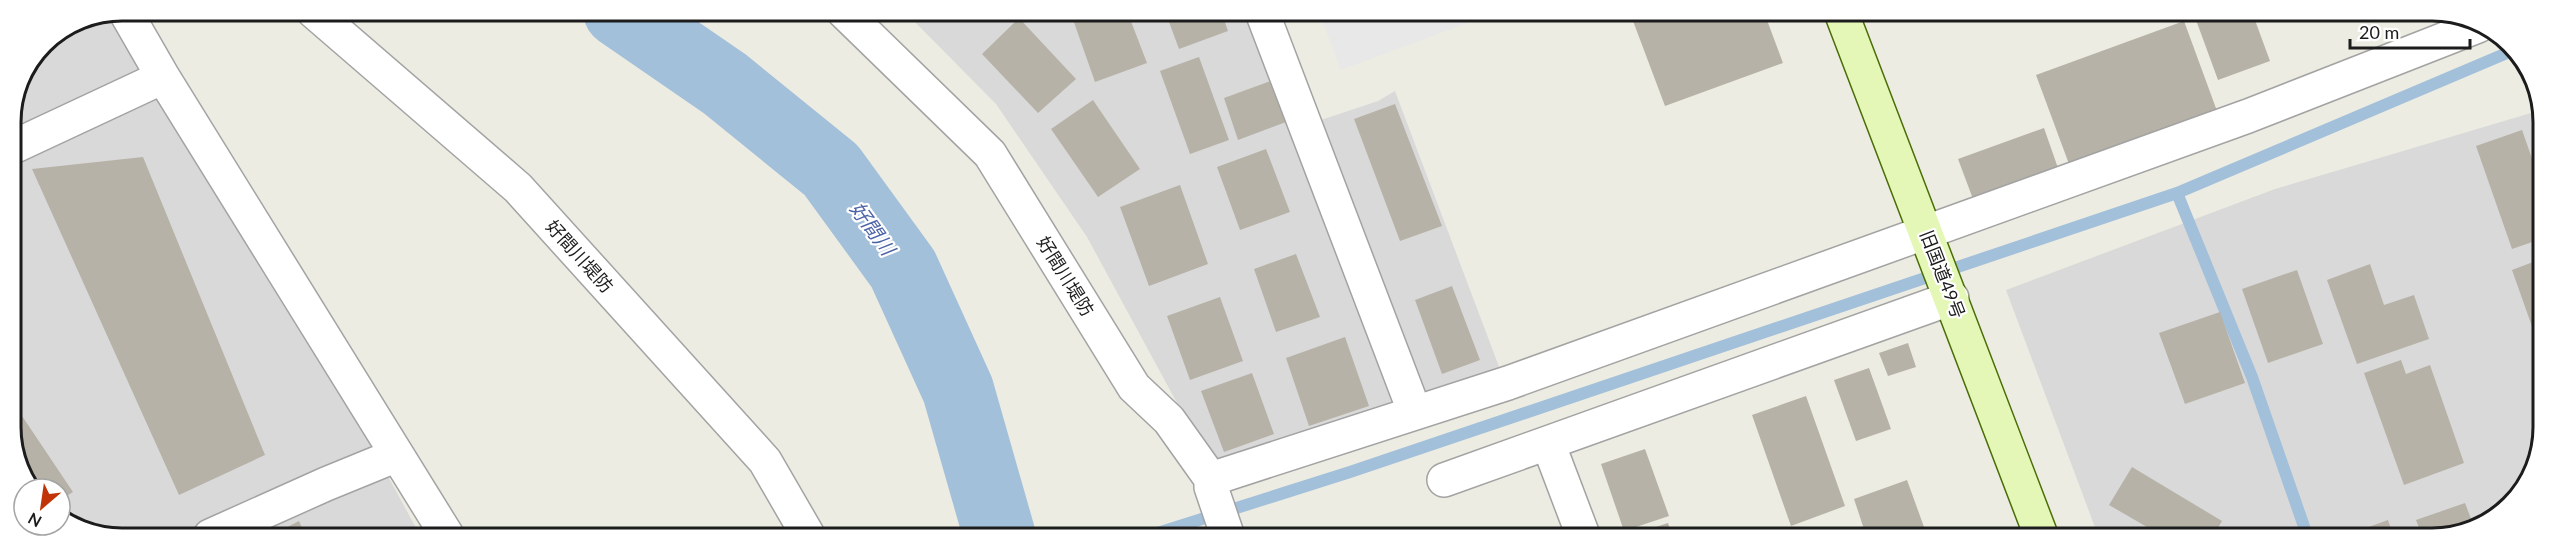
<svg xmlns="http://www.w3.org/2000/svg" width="2554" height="549" font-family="Lato,'Noto Sans JP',sans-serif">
<rect width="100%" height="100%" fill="#edece2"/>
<path fill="#dad9d9" d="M907,11l351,1 42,115 78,-26 17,-10 106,281 -292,90 -122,-225 -91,-133 -86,-87z
M114,12l245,411 62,114 -320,-1 -41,-21v-26h-26l-21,-40 -2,-334 33,-72 36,-24z
M2541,110v338l-36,63 -66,27h-340l-93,-248 269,-101z"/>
<path fill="#e8e8e8" d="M1319,12h179l-157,58z"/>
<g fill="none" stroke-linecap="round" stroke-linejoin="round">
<path stroke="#a3c0da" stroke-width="12" d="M2177,193l75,184 56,161
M1000,536l7,1
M1145,537l205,-65 827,-279 337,-143"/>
<path stroke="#a3c0da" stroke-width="72" d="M619,11l106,73 106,86 72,99 55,121 42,147"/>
</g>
<path fill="#b6b2a7" d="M1070,11h57l20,52 -52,19z
M1165,11h56l7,20 -49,18z
M1659,12h105l19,51 -118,43 -32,-85z
M2215,12h37l18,49 -52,19 -22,-60z
M1019,18l57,61 -38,34 -56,-59z
M2184,21l33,90 -148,53 -33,-89z
M1199,57l30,83 -39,14 -30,-83z
M1279,78l15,41 -56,21 -14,-42z
M1093,100l47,69 -42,28 -47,-68z
M1395,104l47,122 -42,15 -46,-122z
M2044,128l14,40 -85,31 -15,-40z
M2522,130l19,54v55l-29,10 -36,-103z
M1266,149l24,63 -50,18 -23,-63z
M143,157l122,298 -86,40 -147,-326z
M1180,185l28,79 -59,22 -29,-79z
M1296,254l24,63 -44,15 -22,-63z
M2541,259v93l-29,-82z
M2370,264l14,41 30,-10 15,44 -72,25 -30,-84z
M2297,270l26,74 -55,19 -26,-74z
M1452,286l28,74 -38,14 -27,-74z
M1220,297l23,64 -53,19 -23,-64z
M2220,312l25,71 -60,21 -26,-71z
M1345,337l24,69 -60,20 -23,-68z
M1908,343l8,24 -28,9 -9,-23z
M2401,360l5,14 24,-9 34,98 -60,22 -40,-112z
M1869,368l22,61 -35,12 -22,-61z
M1252,373l22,61 -50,18 -23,-61z
M1806,396l39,110 -54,20 -39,-111z
M12,401l61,91 -13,8v-11h-26l-21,-40z
M1645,449l24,67 -45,15 -23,-67z
M2132,467l90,54 -10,17h-46l-57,-33z
M1907,480l21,58h-61l-13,-39z
M2465,503l8,21 -34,14h-16l-7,-18z
M2388,520l6,18h-56z
M299,521l7,16h-38z
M1668,523l5,15h-48v-1z
M2125,533l2,5h-16z"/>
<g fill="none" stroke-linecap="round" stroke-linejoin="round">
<defs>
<path id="street" d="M125,11l38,66
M313,11l205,177 247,273 44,76
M843,11l147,143 144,233 35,33 42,59v8l17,50
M1262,12l153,401
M11,148l152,-71 285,460
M1548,443l36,95
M1211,479l297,-96 740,-267 230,-90
M1444,480l508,-182
M210,536l116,-52 71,-29"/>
<path id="secondary" d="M1841,12l201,526"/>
</defs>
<use href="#street" stroke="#a3a3a3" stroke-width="36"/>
<use href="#secondary" stroke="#4a6d08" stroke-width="36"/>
<use href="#street" stroke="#fff" stroke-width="33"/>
<use href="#secondary" stroke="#e4f7b6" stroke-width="33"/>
</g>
<g text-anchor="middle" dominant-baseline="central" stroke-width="4.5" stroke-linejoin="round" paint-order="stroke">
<g font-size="18" fill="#1c1c1c" stroke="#fff">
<text transform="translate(580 256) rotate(48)">好間川堤防</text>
<text transform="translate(1943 274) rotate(69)">旧国道49号</text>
<text transform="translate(1066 276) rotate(58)">好間川堤防</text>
</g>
<g font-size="20" font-style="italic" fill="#4c64a7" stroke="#fff">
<text transform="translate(873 228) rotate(54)">好間川</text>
</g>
</g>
<path d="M0 0H2554V549H0ZM122 21H2432A101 101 0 0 1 2533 122V427A101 101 0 0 1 2432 528H122A101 101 0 0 1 21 427V122A101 101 0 0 1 122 21Z" fill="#fff" fill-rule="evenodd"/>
<path fill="none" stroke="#1c1c1c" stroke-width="3" d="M122 21H2432A101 101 0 0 1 2533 122V427A101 101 0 0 1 2432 528H122A101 101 0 0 1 21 427V122A101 101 0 0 1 122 21Z"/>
<g transform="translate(42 507) rotate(209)"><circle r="28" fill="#ffffff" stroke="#a4a4a4" stroke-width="1.5"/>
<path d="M0-4.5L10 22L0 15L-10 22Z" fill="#c13407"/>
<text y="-9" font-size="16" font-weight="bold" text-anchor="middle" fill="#1c1c1c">N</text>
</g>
<path d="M2350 39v9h120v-9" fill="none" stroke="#1c1c1c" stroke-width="3"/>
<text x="2359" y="39" font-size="18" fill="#1c1c1c" stroke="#ffffff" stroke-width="4.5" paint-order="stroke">20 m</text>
</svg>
